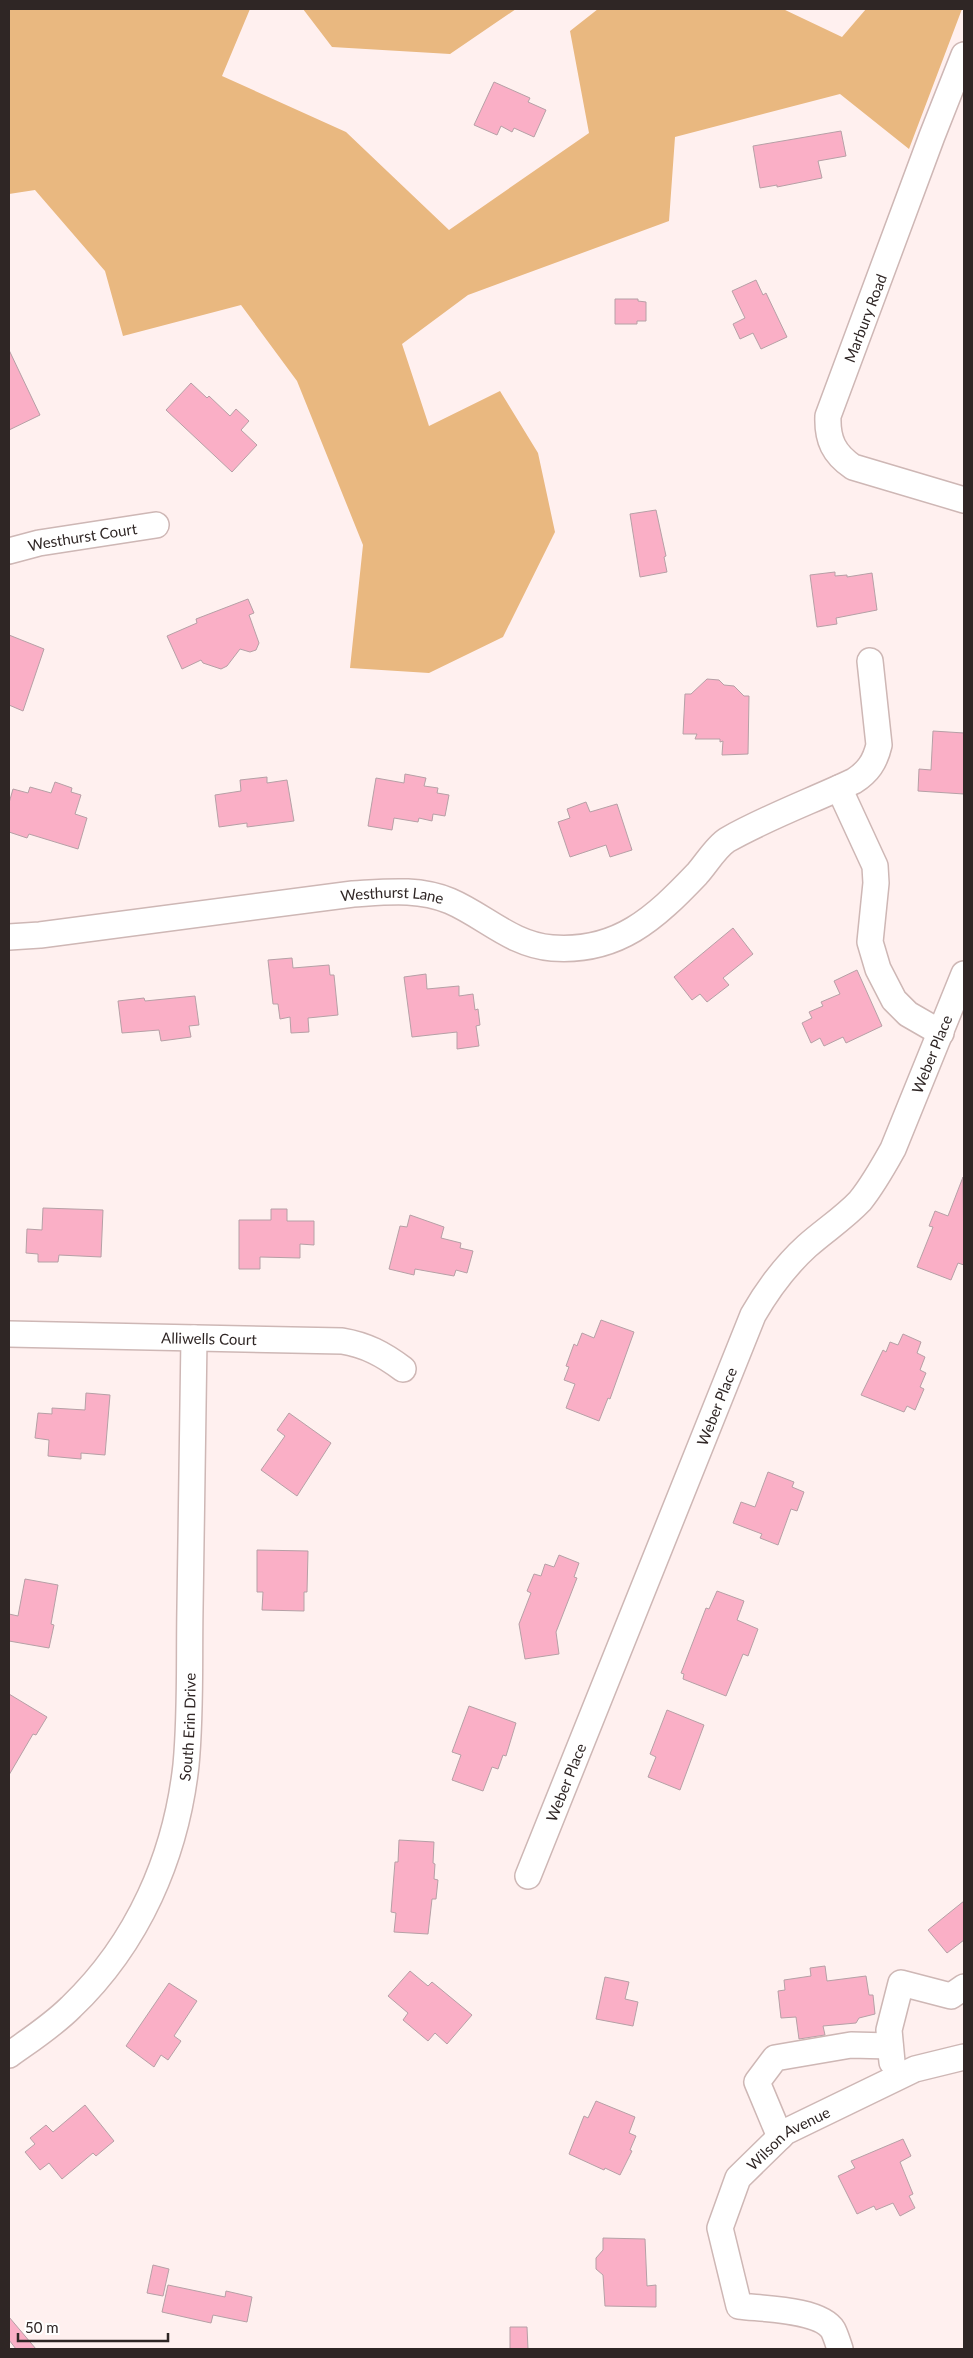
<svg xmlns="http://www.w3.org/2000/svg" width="973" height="2358" font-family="Lato,sans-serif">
<rect width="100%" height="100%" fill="#fff0ef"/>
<path fill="#e9b880" d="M9,9h241l-28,67 124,56 103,98 140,-97 -19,-102 28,-22h185l59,28 24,-28h96l-53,140 -69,-55 -165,43 -6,84 -201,74 -66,49 27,82 71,-35 38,62 17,79 -52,105 -74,36 -79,-5 13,-123 -66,-164 -56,-76 -118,31 -18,-65 -70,-81 -26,4z
M303,9h213l-66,45 -118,-7z"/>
<path fill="#faafc6" stroke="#b6a0a6" d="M494,82l36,16 -2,4 18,8 -12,27 -20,-9 -2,4 -11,-6 -4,9 -23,-10z
M841,131l5,25 -28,5 4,17 -45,9v-2l-17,3 -7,-42z
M756,280l7,15 3,-2 21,44 -26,12 -8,-16 -13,6 -7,-15 12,-6 -13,-27z
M615,299h23v2l8,1v19h-9v3h-22z
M9,350l31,65 -31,15z
M191,383l16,15 2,-2 21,20 6,-7 13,12 -8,9 16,15 -25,27 -66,-62z
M656,510l10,46 -2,1 3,15 -27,5 -10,-63z
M835,572v4l12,-1v2l25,-4 5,37 -41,8 1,6 -20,3 -7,-52z
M248,599l6,14 -5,2 10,28 -3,7 -6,2 -10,-3 -13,17 -6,3 -18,-6 -2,-3 -19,9 -15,-33 30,-13 -1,-4z
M9,635l35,14 -21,62 -14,-6z
M707,679l12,1 5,5 10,1 10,10h5l-1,58 -26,1 1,-14 -3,1v-3h-25l2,-5h-14l2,-40h6z
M933,731l31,2v61l-46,-3 1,-22 12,1z
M405,774l21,4 -2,8 14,2 -1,5 12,2 -4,21 -12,-2 -1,7 -13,-3 -1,4 -24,-4 -2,12 -24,-4 8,-48 28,5z
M267,777v6l20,-3 7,41 -47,6v-4l-28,4 -4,-32 26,-4 -1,-11z
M55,782l17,6 -1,4 10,3 -6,19 12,4 -9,31 -49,-15 -2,4 -18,-6v-29l4,-14 15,4 2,-6 21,6z
M586,802l4,10 27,-8 15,46 -22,7 -4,-12 -36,12 -12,-35 12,-4 -3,-9z
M733,928l20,26 -30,24 6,7 -22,17 -7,-8 -8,6 -18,-23z
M292,958l1,10 36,-3 1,10h4l4,40 -30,3 1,14 -18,1 -1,-16 -10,2 -2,-15h-5l-5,-44z
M857,970l25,56 -36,17 -3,-6 -19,9 -4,-8 -9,5 -9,-20 10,-5 -3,-6 14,-6 -2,-4 19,-8 -6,-13z
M426,974l1,15 32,-3v10l14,-2 2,16 3,-1 2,16 -4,1 3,20 -22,3v-17l-45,5 -8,-60z
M195,996l4,29 -10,1 2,11 -30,4 -2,-11 -37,3 -4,-32 26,-3 1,3z
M963,1177l1,88 -6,-2 -7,17 -34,-13 16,-40 -4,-1 6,-15 13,5z
M43,1208l60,2 -2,47 -42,-2 -1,7h-20v-8l-12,-1 1,-24 15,1z
M271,1209h16v12h27v24l-14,-1v14l-40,-1v12h-21v-49h32z
M410,1215l34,12 -3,11 20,5 -1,5 13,3 -6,22 -11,-3 -2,6 -39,-7 -1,6 -25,-6 11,-43 7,1z
M601,1320l33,12 -24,67 -2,-1 -9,23 -33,-13 9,-24 -11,-4 5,-13 -3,-1 8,-22 3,2 5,-13 12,5z
M903,1334l18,8 -4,11 8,4 -5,13 6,3 -6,14 4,2 -9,21 -8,-4 -3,6 -43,-17 22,-45 3,2 4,-10 8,3z
M86,1393l24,2 -5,60 -24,-2v6l-33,-3 1,-16 -14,-2 3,-25 14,1v-6l33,2z
M289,1413l42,30 -34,53 -36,-26 24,-34 -8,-6z
M768,1472l26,10 -2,5 12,5 -7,19 -6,-2 -13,36 -18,-7 2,-4 -29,-11 8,-21 14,5z
M257,1550l51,1 -1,41h-3v19l-42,-1 1,-18h-6z
M559,1555l20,8 -5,14 3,1 -21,54 3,22 -34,5 -6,-35 12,-31 -4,-2 7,-17 7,2 4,-12 9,3z
M25,1579l33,6 -7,39 3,1 -5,23 -40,-7v-27l9,2z
M717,1591l27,10 -7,19 21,9 -10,27 -5,-2 -17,42 -43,-17 1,-5 -3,-1 25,-65 3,1z
M9,1694l38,23 -11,18 -3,-1 -24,41z
M469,1706l47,17 -10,33 -3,-1 -5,14 -6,-2 -9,24 -31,-11 9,-25 -9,-3z
M667,1710l37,15 -24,65 -32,-13 8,-20 -6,-3z
M399,1840l35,2 -1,21 2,1 -1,15 4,1 -2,19h-4l-4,35 -34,-2 2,-19 -5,-1 4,-50h3z
M964,1901v39l-17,13 -19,-23z
M825,1966l2,15 39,-5 3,19h4l2,19 -16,4 -3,5 -33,3 2,9 -26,4 -3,-22 -15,1 -3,-27 7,-1 -1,-10 27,-4 -1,-8z
M410,1971l18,15 4,-4 40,33 -25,29 -12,-11 -7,8 -25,-21 5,-7 -20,-17z
M605,1977l24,5 -4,17 13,3 -5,24 -37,-7z
M169,1983l28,18 -23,35 7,5 -13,19 -7,-5 -7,12 -28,-21z
M596,2101l39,16 -6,16 7,3 -6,14 2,1 -12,24 -15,-7 -1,2 -35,-16 15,-38 4,2z
M85,2105l29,36 -18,15 -3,-3 -31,26 -13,-16 -9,7 -15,-18 10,-8 -5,-6 16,-13 7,7z
M903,2139l8,17 -11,6 13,32 -4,2 6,12 -15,8 -7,-13 -17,7 -2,-4 -17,8 -19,-38 17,-8 -4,-7z
M603,2238l42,1 2,47 9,-1v22l-51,-1 -2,-31 -7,-6v-11l7,-8z
M153,2265l16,4 -6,27 -16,-3z
M168,2285l57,12 1,-6 26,6 -5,25 -34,-7 -2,8 -49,-11z
M9,2317l27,32h-20l-7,-9z
M510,2327h17l1,22h-18z"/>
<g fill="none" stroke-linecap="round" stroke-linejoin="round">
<defs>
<g id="minor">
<path d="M964,55l-32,81 -104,280c-1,24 6,38 25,51l111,33"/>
<path id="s1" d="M9,551l30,-8 117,-18"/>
<path d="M839,788l36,78 1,17 -6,59 8,27 16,31 14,14 33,19"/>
<path id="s2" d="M9,937l31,-2 313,-41c34,-2 65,-6 97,7 35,15 62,44 102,47 66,5 103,-30 145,-74 9,-10 19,-27 30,-34 38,-22 87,-40 127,-59 14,-9 21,-19 25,-36l-9,-84"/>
<path id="s3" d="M9,1334l333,7c24,4 41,13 61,28"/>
<path id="s4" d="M528,1876l225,-561c15,-26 32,-49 54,-69 18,-16 37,-28 53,-45 13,-16 23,-34 33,-52l71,-175"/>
<path id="s5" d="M9,2055c21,-15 43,-29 62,-48 67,-64 105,-151 115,-242 5,-52 3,-105 4,-157 1,-90 2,-180 4,-270"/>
<path d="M892,2062l-3,-32 12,-47 50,13 13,-9"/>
<path d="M780,2137l-23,-55 18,-24 76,-13 39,1"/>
<path id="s6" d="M840,2349c-2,-6 -4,-13 -7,-19 -13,-21 -71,-21 -94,-24l-19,-78 18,-50 47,-46 130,-63 49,-12"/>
</g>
</defs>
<use href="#minor" stroke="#ceb7b5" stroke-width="28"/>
<use href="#minor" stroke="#fff" stroke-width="25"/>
</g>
<g text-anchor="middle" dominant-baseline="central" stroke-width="5" stroke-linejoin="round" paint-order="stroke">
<g font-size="15" fill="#2f2625" stroke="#fff">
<text transform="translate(865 318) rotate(-69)">Marbury Road</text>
<text stroke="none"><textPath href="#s1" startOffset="75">Westhurst Court</textPath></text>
<text stroke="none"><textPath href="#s2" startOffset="386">Westhurst Lane</textPath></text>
<text stroke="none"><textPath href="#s4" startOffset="926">Weber Place</textPath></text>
<text stroke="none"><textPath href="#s3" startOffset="200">Alliwells Court</textPath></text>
<text stroke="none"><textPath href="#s4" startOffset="506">Weber Place</textPath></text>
<text stroke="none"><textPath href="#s5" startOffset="390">South Erin Drive</textPath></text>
<text stroke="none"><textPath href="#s4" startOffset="101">Weber Place</textPath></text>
<text stroke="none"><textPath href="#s6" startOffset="318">Wilson Avenue</textPath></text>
</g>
</g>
<rect width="973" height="2358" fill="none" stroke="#2f2625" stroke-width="20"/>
<path d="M18 2333v8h150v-8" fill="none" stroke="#2f2625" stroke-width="2.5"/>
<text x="25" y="2333" font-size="15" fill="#2f2625" stroke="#ffffff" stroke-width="4" paint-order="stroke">50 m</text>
</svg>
